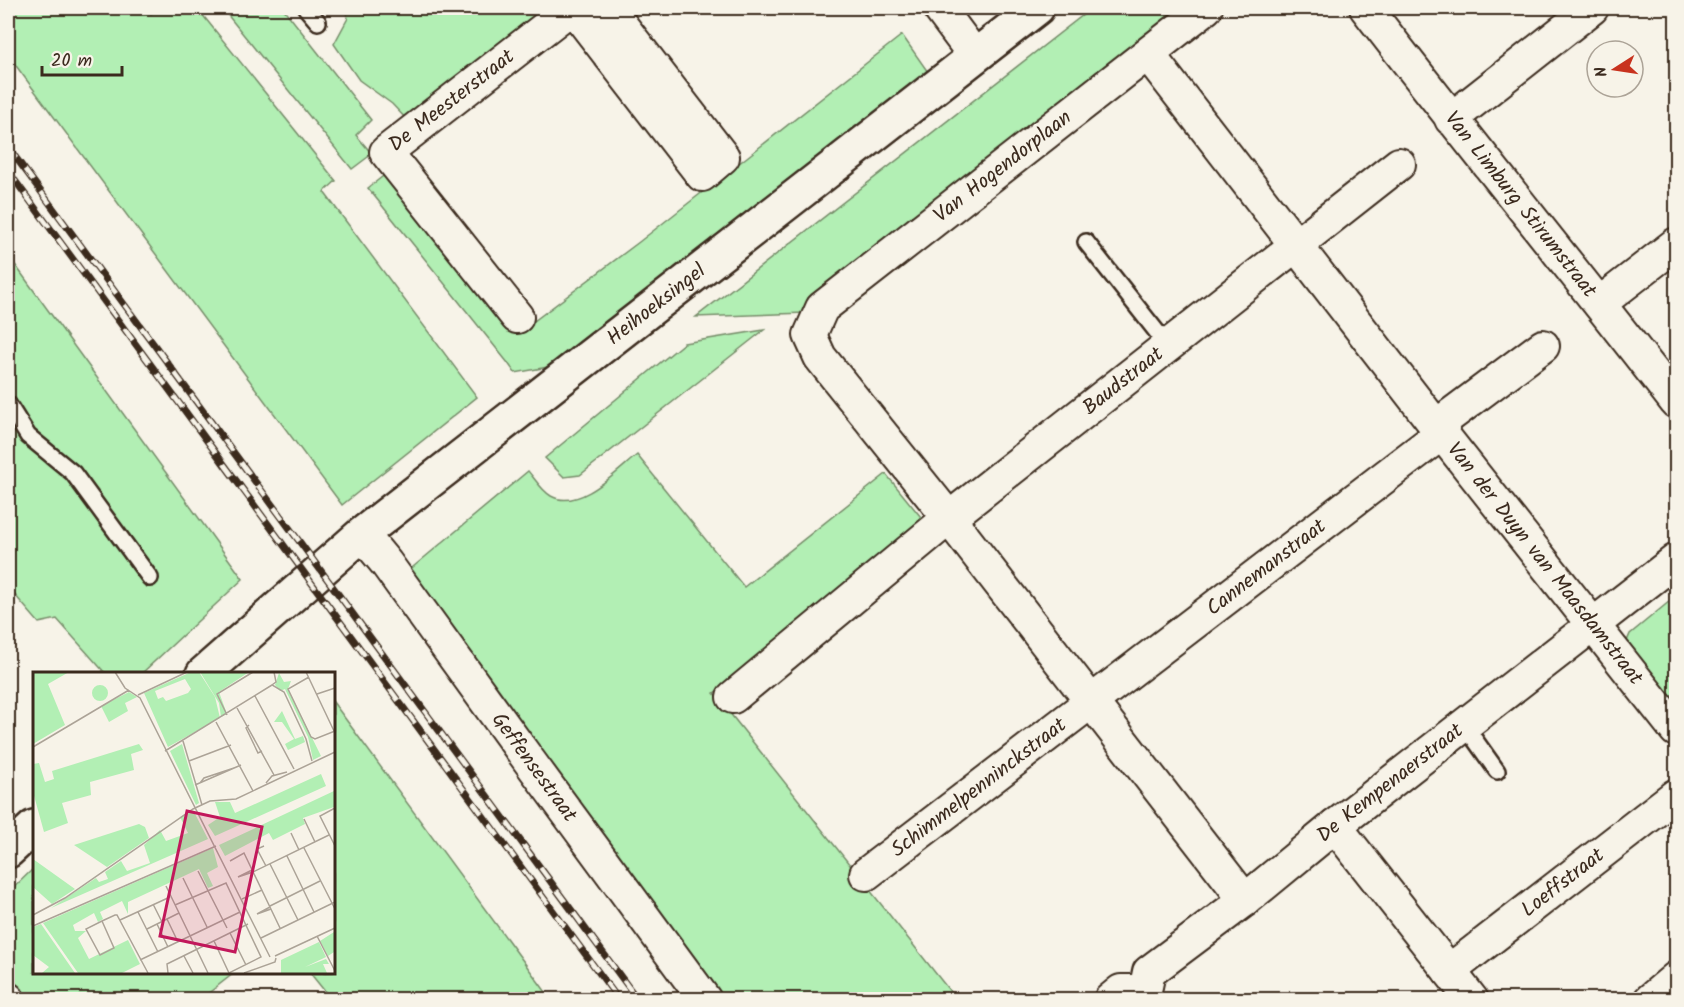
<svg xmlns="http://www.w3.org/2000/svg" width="1684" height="1007" font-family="Kalam,sans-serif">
<rect width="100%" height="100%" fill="#f7f3e8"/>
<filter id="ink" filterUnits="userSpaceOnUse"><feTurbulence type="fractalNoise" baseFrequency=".0167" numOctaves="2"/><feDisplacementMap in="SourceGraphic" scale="12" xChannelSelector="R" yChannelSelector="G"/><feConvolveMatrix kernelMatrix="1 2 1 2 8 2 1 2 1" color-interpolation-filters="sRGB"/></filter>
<g filter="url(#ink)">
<path fill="#b2efb4" stroke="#768c69" stroke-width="1.5" d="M8,8h138l5,6 8,-6h38l139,173 -12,11 153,205 -135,108 -334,-450z
M222,8h61l88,112 -15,15 16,19 -20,15z
M344,8h209l-144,114 -17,-18 -33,-24 -25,-36 14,-26z
M1092,8h103l-389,305 -110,4z
M902,35l26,37 -380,295 -33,6 -7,-10 -140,-175 19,-15 147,148 105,-79z
M8,255l235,324 -102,95h-35l-49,-55 -18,4 -31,-36z
M764,330l-184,145 -16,2 -19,-19 139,-115z
M637,455l107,132 142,-113 39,48 -211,171 242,306h-242l-313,-422 127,-106c7,8 14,20 23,25 28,16 66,-25 86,-41z
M1676,596v116l-51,-66 5,-12z
M333,702l218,297h-220l-21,-26 23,-1z
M34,868v104l200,1 -33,26h-184l-9,-10v-96z"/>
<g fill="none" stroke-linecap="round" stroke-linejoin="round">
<defs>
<path id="service" d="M306,8l12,14
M1086,242l82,104
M8,404l20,32 45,37 77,105
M1465,726l32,45"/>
<g id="minor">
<path d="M573,8l129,167 21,-18 -115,-149"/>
<path d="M939,8l35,47"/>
<path d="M1206,8l-384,300 -12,27 10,22 129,161 296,382"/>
<path id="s1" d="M1366,8c102,133 208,262 310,394"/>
<path id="s2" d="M1148,54l288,372 240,304"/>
<path d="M1451,119l141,-111"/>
<path d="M1600,303l76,-59"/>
<path id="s3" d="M517,317l-131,-165 185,-144"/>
<path d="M1436,426l107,-80"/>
<path id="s4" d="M362,534l24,29 144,199 175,238"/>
<path id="s5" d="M733,697l216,-179 450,-354"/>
<path d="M1335,826l137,174"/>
<path id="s6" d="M866,874l576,-441"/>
<path id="s7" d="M1449,971l227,-176"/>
<path d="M8,999v1"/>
<path id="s8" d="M1110,1000l11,-9h24l4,-19 96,-72 90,-74 341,-266"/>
<path d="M1650,1000l26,-22"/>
</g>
<g id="tertiary">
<path id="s9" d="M203,674l159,-140 675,-526"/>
<path d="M8,851l26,-24"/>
</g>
</defs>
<use href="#service" stroke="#3b2a1e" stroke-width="20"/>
<use href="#minor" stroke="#3b2a1e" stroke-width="36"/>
<use href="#tertiary" stroke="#3b2a1e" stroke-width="38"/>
<use href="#service" stroke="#f7f3e8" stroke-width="15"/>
<use href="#minor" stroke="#f7f3e8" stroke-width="32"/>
<use href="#tertiary" stroke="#f7f3e8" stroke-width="33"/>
<defs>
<path id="rail" d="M8,147l630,853
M8,171l611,829"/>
</defs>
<use href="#rail" stroke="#3b2a1e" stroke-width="7"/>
<use href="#rail" stroke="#f7f3e8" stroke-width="4.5" stroke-dasharray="14" stroke-linecap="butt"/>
</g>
</g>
<g text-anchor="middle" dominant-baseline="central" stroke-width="6" stroke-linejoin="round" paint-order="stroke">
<g font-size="21" fill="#3b2a1e" stroke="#f7f3e8">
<text stroke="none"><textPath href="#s3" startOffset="294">De Meesterstraat</textPath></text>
<text transform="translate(1003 167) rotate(-38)">Van Hogendorplaan</text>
<text stroke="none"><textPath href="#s1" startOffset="250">Van Limburg Stirumstraat</textPath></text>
<text stroke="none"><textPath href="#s9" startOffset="585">Heihoeksingel</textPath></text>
<text stroke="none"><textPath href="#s5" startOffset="502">Baudstraat</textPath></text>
<text stroke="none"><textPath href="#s2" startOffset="646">Van der Duyn van Maasdamstraat</textPath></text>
<text stroke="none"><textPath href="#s6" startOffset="504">Cannemanstraat</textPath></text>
<text stroke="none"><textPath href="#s4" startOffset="290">Geffensestraat</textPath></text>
<text stroke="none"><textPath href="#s8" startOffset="364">De Kempenaerstraat</textPath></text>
<text stroke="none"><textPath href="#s6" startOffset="142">Schimmelpenninckstraat</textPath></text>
<text stroke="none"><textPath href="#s7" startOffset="144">Loeffstraat</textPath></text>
</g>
</g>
<g transform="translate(33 672)">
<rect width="302" height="302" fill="#f7f3e8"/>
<path d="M0,0h36l-21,12 17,41 -32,19zM158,0h8l16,25 5,21 -52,29 -24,-54zM152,7l6,10 -3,4 -22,8 -3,-4 -5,2 -3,-8zM167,0h49l-30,20 8,22 -6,3 -2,-14zM246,1l5,9 7,-1 -3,8 33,67 -8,4 -5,-23 -23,-48 -5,2 -5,-6zM59 21a8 8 0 1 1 16 0a8 8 0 1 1-16 0ZM96,20l8,5 -12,6 3,8 -19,11 -8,-16zM249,39l13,28 8,-3 2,6 -17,8 -3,-6 9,-5 -12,-17h-8zM106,72l4,6 -12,4 3,16 -44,12 1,13 -29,8 6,20 -24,9 -11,-40v-28l6,-1 6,19 9,-3 -2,-8zM149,72l17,59 -3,2 -26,-54zM288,102l5,12 -111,50 -7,-11 12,-8 -5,-15h15l5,11zM301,119v16l-31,11 2,6 -32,16 -4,-7 -44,23 -6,-11zM160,138l15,29 -157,69 45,-30 3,4 9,-3 -3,-7 16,-11 6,10 23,-8 -6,-18 16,-15 6,11 22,-8 -8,-16zM106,152l6,3 4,11 -42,29 -33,-22zM180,176l5,19 -11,6 6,13 -5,2 -9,-19 -71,33v12l-6,-13 -22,11 3,7 -5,3 -4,-9 -21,12 2,6h11l-8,7 11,21 39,-19 12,24 -18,9h-44l-35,-50zM0,187l42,30 -23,15 -19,-17zM8,252l34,49h-33l7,-6 -16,-12v-28zM301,260v20l-6,4 -8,-15zM286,270l7,15 -21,10 21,-8 3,5h-6l4,9h-46v-13z" fill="#b2efb4" fill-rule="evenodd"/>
<path fill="none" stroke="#aca397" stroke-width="1.5" d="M82,0l10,16 15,10 130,259M241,0l2,10 -4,3 12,7 22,47 6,22M273,0l28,59M276,5l-21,12 23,48 4,2 20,-8M284,22l18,-6M105,23l49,-23M222,24l39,73M204,36l37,67M194,43l-10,-21 36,-22M183,50l37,69M216,53l-3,3 12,25 4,-2M150,69l19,64M0,75l96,-57M132,79l107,-66M156,89l42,-16M167,111l4,-5 30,-10M233,111l6,-7 15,-4M162,113l46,-20M302,136l-15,8 15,30M271,147l11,23M258,161l8,17M231,174l-7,3 9,17M271,176l31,61M254,184l27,56M197,189l14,-8 36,75M237,192l28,56M219,198l-14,7 15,-5M165,199l29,57M220,200l76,-37M150,206l24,49M133,214l42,87M209,227l20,-9M120,232l9,18M142,233l51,-22 35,74 -32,16 -15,-32M237,234l50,-25M237,235l-13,7 14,-5M105,240l20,40M0,243l32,-17 128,-89 17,-8 26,-2 99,-47M134,247l11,23M87,248l50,-23M69,249l12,27 -14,7 -14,-26 16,-8 13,-6h2l31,58M124,252l11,23M0,254l183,-80M114,257l32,-16M197,261l16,32M284,264l18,35M228,266l74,-36M151,284l9,17M242,284l60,-28M107,288l100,-48M135,301l-1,-9 81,-40M211,301l31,-11 1,-4"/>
<path fill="#c2185b" fill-opacity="0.15" stroke="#c2185b" stroke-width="3" d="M154,139l75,16 -27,125 -75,-16z"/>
<rect width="302" height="302" fill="none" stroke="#3b2a1e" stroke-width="3"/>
</g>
<rect width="1684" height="1007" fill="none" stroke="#f7f3e8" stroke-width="30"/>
<rect x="15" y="15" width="1654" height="977" fill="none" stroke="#3b2a1e" stroke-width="2" filter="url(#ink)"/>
<g transform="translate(1615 69) rotate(258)"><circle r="28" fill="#f7f3e8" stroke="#aca397" stroke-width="1.5"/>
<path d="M0-4.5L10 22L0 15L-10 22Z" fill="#c8321e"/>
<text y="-9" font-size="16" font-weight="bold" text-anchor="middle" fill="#3b2a1e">N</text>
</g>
<path d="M42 66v9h80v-9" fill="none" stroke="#3b2a1e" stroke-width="3"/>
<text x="51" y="66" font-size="18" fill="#3b2a1e" stroke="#f7f3e8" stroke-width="4.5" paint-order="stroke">20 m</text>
</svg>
